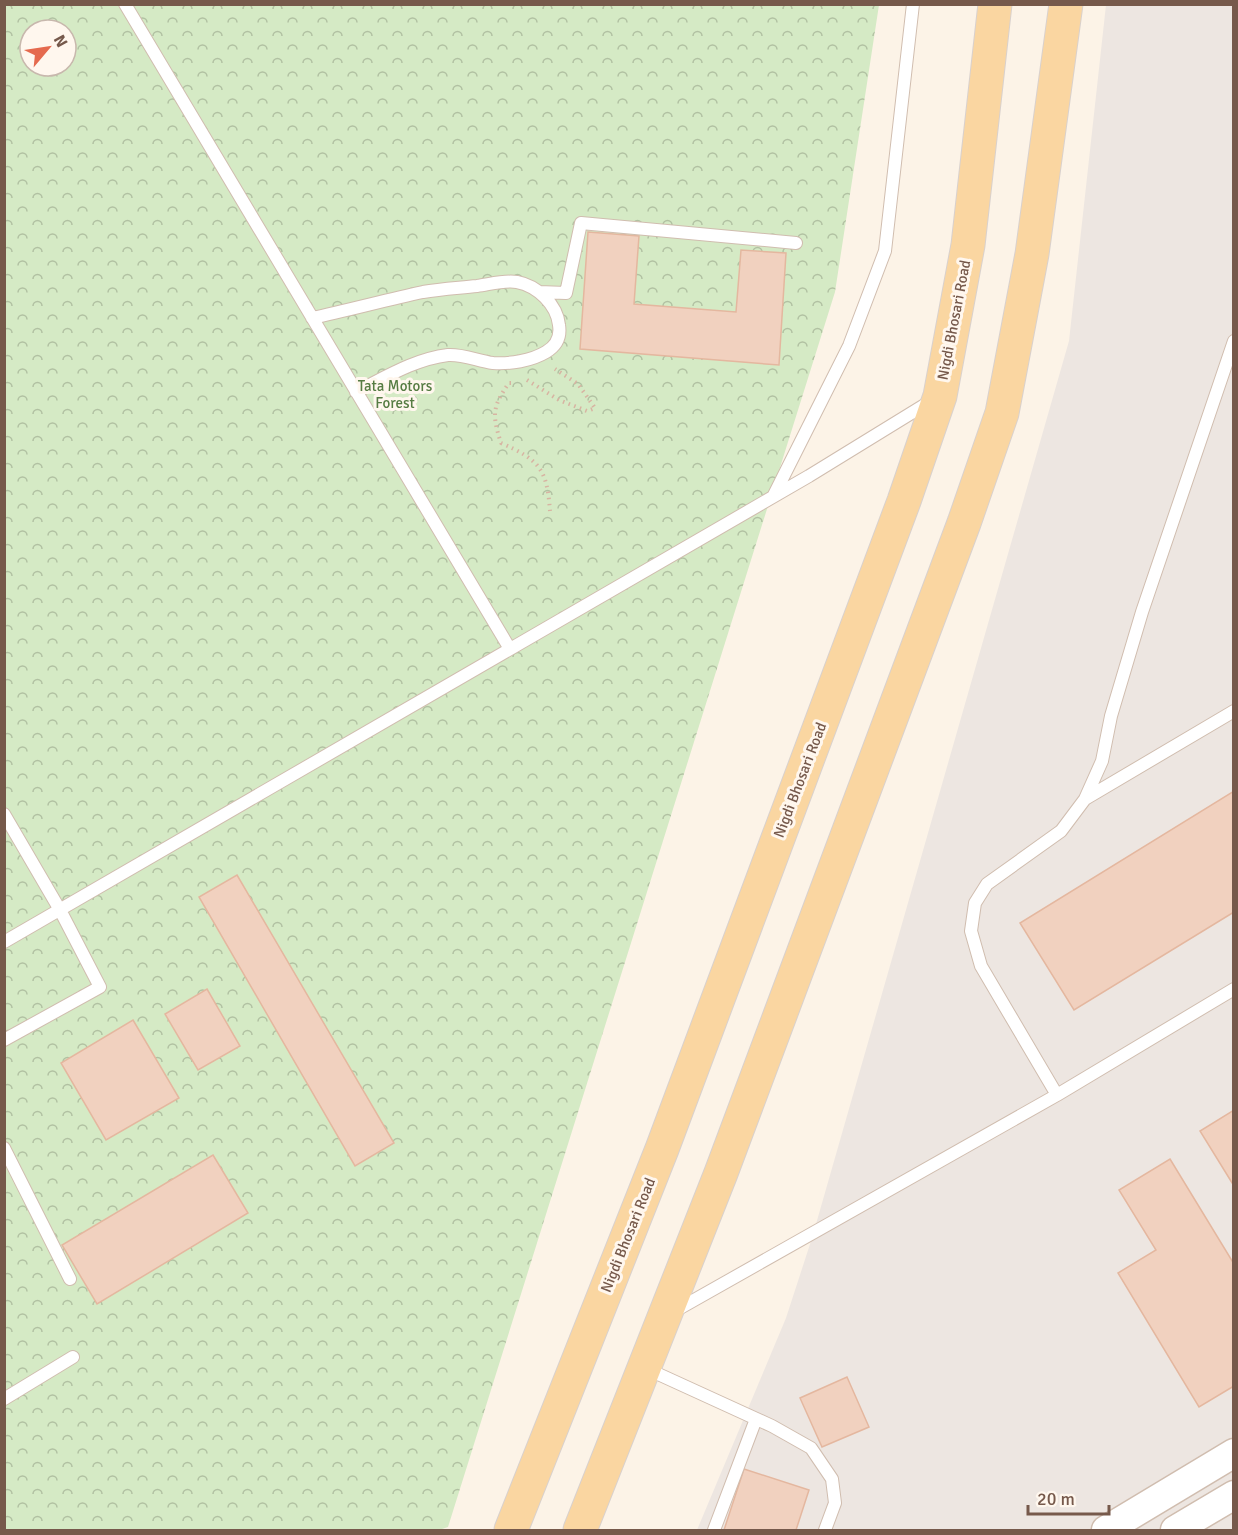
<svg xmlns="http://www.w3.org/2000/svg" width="1238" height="1535" font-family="Signika,sans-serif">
<defs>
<pattern id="forest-crowns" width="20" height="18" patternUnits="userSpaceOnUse" patternTransform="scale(1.5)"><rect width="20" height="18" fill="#d5eac5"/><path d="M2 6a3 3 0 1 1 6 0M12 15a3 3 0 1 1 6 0" fill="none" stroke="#b1c1a2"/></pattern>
</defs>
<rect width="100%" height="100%" fill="#fcf3e7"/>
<path fill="#ede6e1" d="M1106,5h127v1525h-536l89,-212 26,-80 257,-897z"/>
<path fill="url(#forest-crowns)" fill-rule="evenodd" d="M5,5h874l-44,287 -387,1235 -9,3h-434zM30,30h36v36h-36z"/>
<path fill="#f1d1bf" stroke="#e4b79f" stroke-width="1.5" d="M588,232l51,4 -5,68 102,8 5,-62 45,3 -7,112 -199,-16z
M1234,791v121l-160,98 -54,-87z
M237,875l157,268 -39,23 -156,-269z
M207,989l33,57 -42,24 -33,-56z
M133,1020l46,78 -73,42 -45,-77z
M1234,1110v76l-34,-55z
M213,1155l35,58 -151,91 -35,-59z
M1170,1159l64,105v122l-35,21 -81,-134 38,-23 -37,-60z
M847,1377l22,50 -47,20 -22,-49z
M744,1469l65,21 -13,40h-72z"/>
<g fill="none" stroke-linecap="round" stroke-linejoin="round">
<defs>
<path id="service" d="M125,4l385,645
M539,292l27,1 15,-70 215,20
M312,318c37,-8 74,-18 111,-26 18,-3 36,-4 54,-6 14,-2 27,-6 40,-4 21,4 40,23 42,43 2,12 -3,21 -13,27 -15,9 -36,12 -53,11 -15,-2 -30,-9 -45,-8 -33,4 -62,22 -92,37
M774,495l75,-149 36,-95 28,-247
M1085,799l149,-88
M4,814l56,96 40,77 -96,53
M4,942l805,-466 122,-75
M1057,1095l-76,-129 -10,-35 4,-28 12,-19 74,-53 24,-32 17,-38 9,-45 31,-104 92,-271
M4,1148l66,131
M673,1312l384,-217 177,-106
M645,1368l127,58 39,22 21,31 3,24 -10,27
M4,1399l69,-42
M714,1530l42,-111"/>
<path id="tertiary" d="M1106,1530l128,-77
M1175,1530l59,-35"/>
<path id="primary" d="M511,1530l151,-381 242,-648 36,-105 28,-151 27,-241
M580,1530l141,-357 243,-650 38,-110 30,-159 34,-250"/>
</defs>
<use href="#service" stroke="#d0bdaf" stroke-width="14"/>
<use href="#tertiary" stroke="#d0bdaf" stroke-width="31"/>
<use href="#primary" stroke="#d9d1cd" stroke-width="35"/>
<path stroke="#d7b4a2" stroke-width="4" stroke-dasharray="1.5 4.5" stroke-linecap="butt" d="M527,380l32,20 28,11 8,-3 -17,-24 -23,-15
M511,383h-2c-17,24 -17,32 -8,60 38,17 46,25 49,68"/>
<use href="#service" stroke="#fff" stroke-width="12"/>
<use href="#tertiary" stroke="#fff" stroke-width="28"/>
<use href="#primary" stroke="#fad6a1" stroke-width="33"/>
</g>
<g text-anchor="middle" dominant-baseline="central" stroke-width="6" stroke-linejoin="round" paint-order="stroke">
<g font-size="15" fill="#76594b" stroke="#fff7ee">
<text transform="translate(954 320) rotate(-79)">Nigdi Bhosari Road</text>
<text transform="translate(800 780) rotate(-69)">Nigdi Bhosari Road</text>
<text transform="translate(628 1235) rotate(-68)">Nigdi Bhosari Road</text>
</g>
<g font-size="15" fill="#567c43" stroke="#fff7ee">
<text x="395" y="386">Tata Motors<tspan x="395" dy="17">Forest</tspan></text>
</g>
</g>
<rect width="1238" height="1535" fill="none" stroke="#76594b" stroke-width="12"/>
<g transform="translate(48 48) rotate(61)"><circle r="28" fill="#fff7ee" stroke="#c8b8ad" stroke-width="1.5"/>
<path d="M0-4.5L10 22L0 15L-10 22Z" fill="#e56a4e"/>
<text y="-9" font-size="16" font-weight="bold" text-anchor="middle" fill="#76594b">N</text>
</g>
<path d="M1028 1505v9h81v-9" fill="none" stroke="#76594b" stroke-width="3"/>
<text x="1037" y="1505" font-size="18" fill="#76594b" stroke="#fff7ee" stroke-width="4.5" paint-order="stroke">20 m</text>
</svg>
